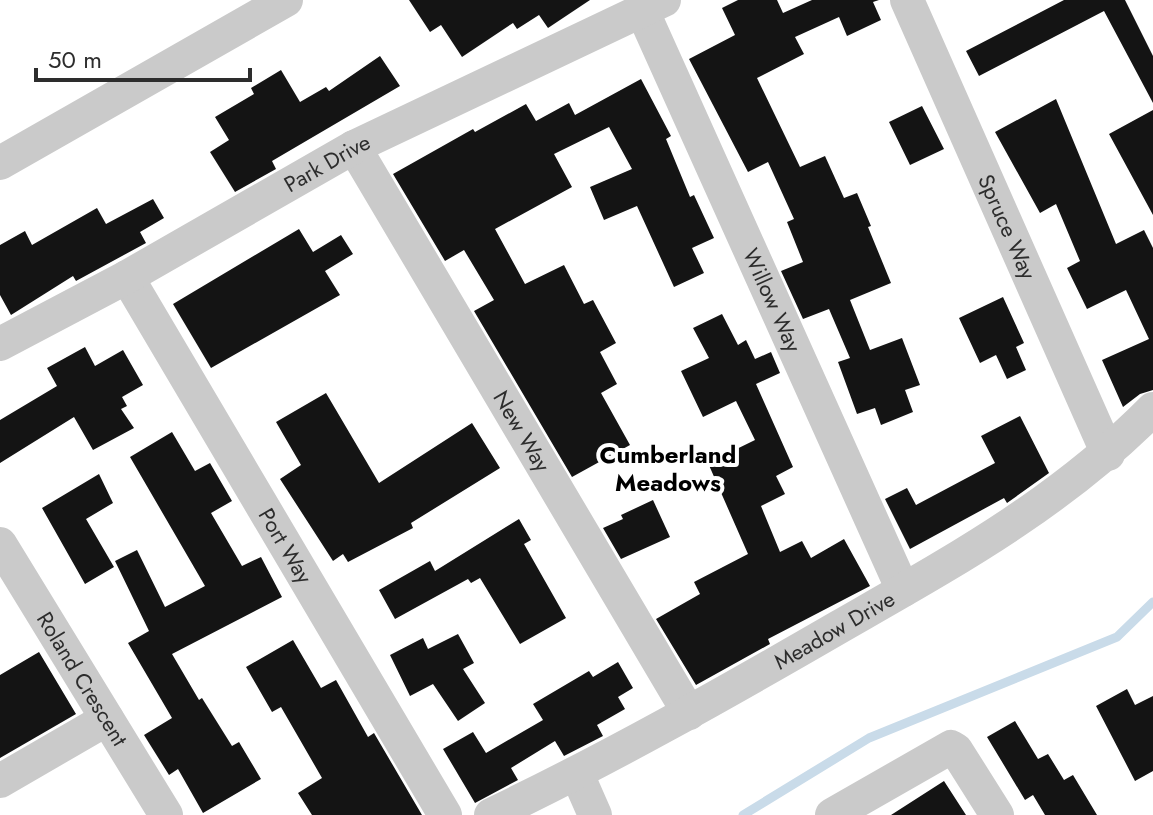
<svg xmlns="http://www.w3.org/2000/svg" width="1153" height="815" font-family="Jost,sans-serif">
<rect width="100%" height="100%" fill="#fff"/>
<g fill="none" stroke-linecap="round" stroke-linejoin="round">
<path stroke="#c9dbe9" stroke-width="9" d="M743,815l126,-77 248,-101 36,-35"/>
</g>
<path fill="#141414" d="M409,0h181l-42,28 -9,-13 -22,14 -4,-6 -51,34 -21,-32 -11,7z
M738,0h39l6,13 29,-13h67l-6,2 8,18 -34,16 -8,-19 -44,20 9,17 -47,24 43,89 25,-11 19,42 13,-5 14,33 -3,1 23,56 -41,17 20,50 32,-12 18,47 -15,5 8,22 -32,13 -6,-17 -18,6 -19,-52 12,-4 -21,-49 -26,10 -22,-48 22,-9 -16,-40 7,-3 -26,-57 -20,10 -59,-113 46,-24 -13,-27z
M1064,0h61l28,56v47l-49,-92 -125,65 -13,-25z
M380,56l20,30 -128,75 4,8 -41,23 -25,-40 19,-12 -14,-23 39,-23 -3,-6 30,-18 19,32 26,-15 3,4z
M641,79l30,57 -5,3 24,58 4,-2 20,43 -22,10 12,25 -30,14 -37,-81 -33,14 -14,-33 42,-18 -23,-42 -55,27 18,33 -77,42 30,55 39,-19 20,39 9,-4 23,43 -16,9 17,32 -16,9 29,52 -58,32 -98,-166 20,-11 -30,-50 -19,11 -52,-87 80,-45 2,3 51,-28 10,17 33,-18 6,12z
M1056,99l60,145 28,-14 9,18v142l-13,4 -17,13 -21,-47 47,-21 -23,-49 -39,19 -20,-41 13,-7 -24,-57 -16,9 -45,-81z
M922,106l22,43 -34,16 -21,-43z
M1153,110v105l-44,-81z
M153,199l11,19 -24,14 6,11 -70,38 -3,-5 -62,39 -11,-20v-50l25,-14 7,14 65,-37 9,16z
M299,229l14,23 28,-17 12,19 -28,17 15,24 -129,73 -38,-64z
M1003,297l21,46 -8,4 10,23 -19,9 -11,-24 -16,8 -21,-45z
M722,314l16,31 8,-5 9,19 16,-7 9,21 -24,11 37,83 -17,9 9,18 -24,12 19,46 22,-11 9,17 33,-19 26,47 -102,53 2,5 -74,41 -40,-66 44,-25 -6,-12 54,-28 -40,-91 47,-23 -19,-39 -33,16 -22,-46 28,-13 -16,-30z
M85,347l10,19 28,-16 20,35 -21,12 5,9 -6,3 13,19 -41,22 -19,-33 -74,46v-43l57,-34 -10,-18z
M326,393l53,90 93,-60 28,45 -89,55 2,5 -65,34 -5,-8 -10,7 -53,-82 21,-14 -25,-43z
M1020,416l29,57 -42,30 -3,-5 -94,51 -25,-50 22,-11 9,17 79,-42 -14,-27z
M172,432l23,39 15,-8 22,38 -21,12 31,53 19,-9 21,40 -110,57 27,46 3,-2 30,48 7,-4 22,37 -58,34 -25,-44 -9,6 -25,-40 28,-17 -44,-75 21,-12 -34,-70 22,-11 28,57 40,-21 -75,-129z
M99,474l14,29 -27,16 28,48 -29,17 -43,-76z
M653,500l17,37 -49,22 -18,-31 20,-9 -2,-4z
M519,519l12,21 -7,4 42,74 -46,26 -40,-66 -9,5 -3,-4 -73,40 -16,-29 51,-29 5,10z
M458,634l16,29 -11,6 22,34 -27,18 -25,-37 -23,12 -20,-41 33,-17 5,11z
M293,640l28,48 15,-8 32,57 6,-4 48,82h-110l-14,-22 24,-15 -41,-71 -9,5 -26,-45z
M39,652l37,62 -76,44v-83z
M618,662l15,26 -15,9 7,12 -28,16 6,11 -39,20 -9,-15 -44,27 7,12 -43,23 -32,-54 30,-17 13,21 57,-33 -10,-16 56,-33 4,6z
M1127,689l8,16 18,-9v75l-18,10 -39,-75z
M1015,721l23,38 10,-5 16,26 9,-5 24,40h-52l-12,-20 -8,5 -38,-63z
M944,781l22,34h-75z"/>
<g fill="none" stroke-linecap="round" stroke-linejoin="round">
<g stroke="#cacaca" stroke-width="34">
<path id="s1" d="M907,0l201,454"/>
<path id="s2" d="M642,10l261,580"/>
<path id="s3" d="M354,147l335,566"/>
<path d="M0,163l286,-163"/>
<path id="s4" d="M127,277l318,538"/>
<path id="s5" d="M0,344l127,-67 227,-130 310,-147"/>
<path id="s6" d="M0,544l166,271"/>
<path d="M577,774l18,41"/>
<path d="M0,781l107,-62"/>
<path id="s7" d="M491,815c119,-57 234,-122 348,-188 115,-66 220,-123 314,-218"/>
<path d="M832,815l119,-68 5,3 41,65"/>
</g>
</g>
<g text-anchor="middle" dominant-baseline="central" stroke-width="8" stroke-linejoin="round" paint-order="stroke">
<g font-size="22" fill="#2d2d2d" stroke="#fff">
<text stroke="none"><textPath href="#s5" startOffset="374">Park Drive</textPath></text>
<text stroke="none"><textPath href="#s1" startOffset="248">Spruce Way</textPath></text>
<text stroke="none"><textPath href="#s2" startOffset="318">Willow Way</textPath></text>
<text stroke="none"><textPath href="#s3" startOffset="330">New Way</textPath></text>
<text stroke="none"><textPath href="#s4" startOffset="312">Port Way</textPath></text>
<text stroke="none"><textPath href="#s7" startOffset="390">Meadow Drive</textPath></text>
<text stroke="none"><textPath href="#s6" startOffset="158">Roland Crescent</textPath></text>
</g>
<g font-size="24" font-weight="bold" fill="#000" stroke="#fff">
<text x="668" y="454">Cumberland<tspan x="668" dy="28">Meadows</tspan></text>
</g>
</g>
<path d="M36 68v12h214v-12" fill="none" stroke="#2d2d2d" stroke-width="4"/>
<text x="48" y="68" font-size="24" fill="#2d2d2d" stroke="#ffffff" stroke-width="6" paint-order="stroke">50 m</text>
</svg>
